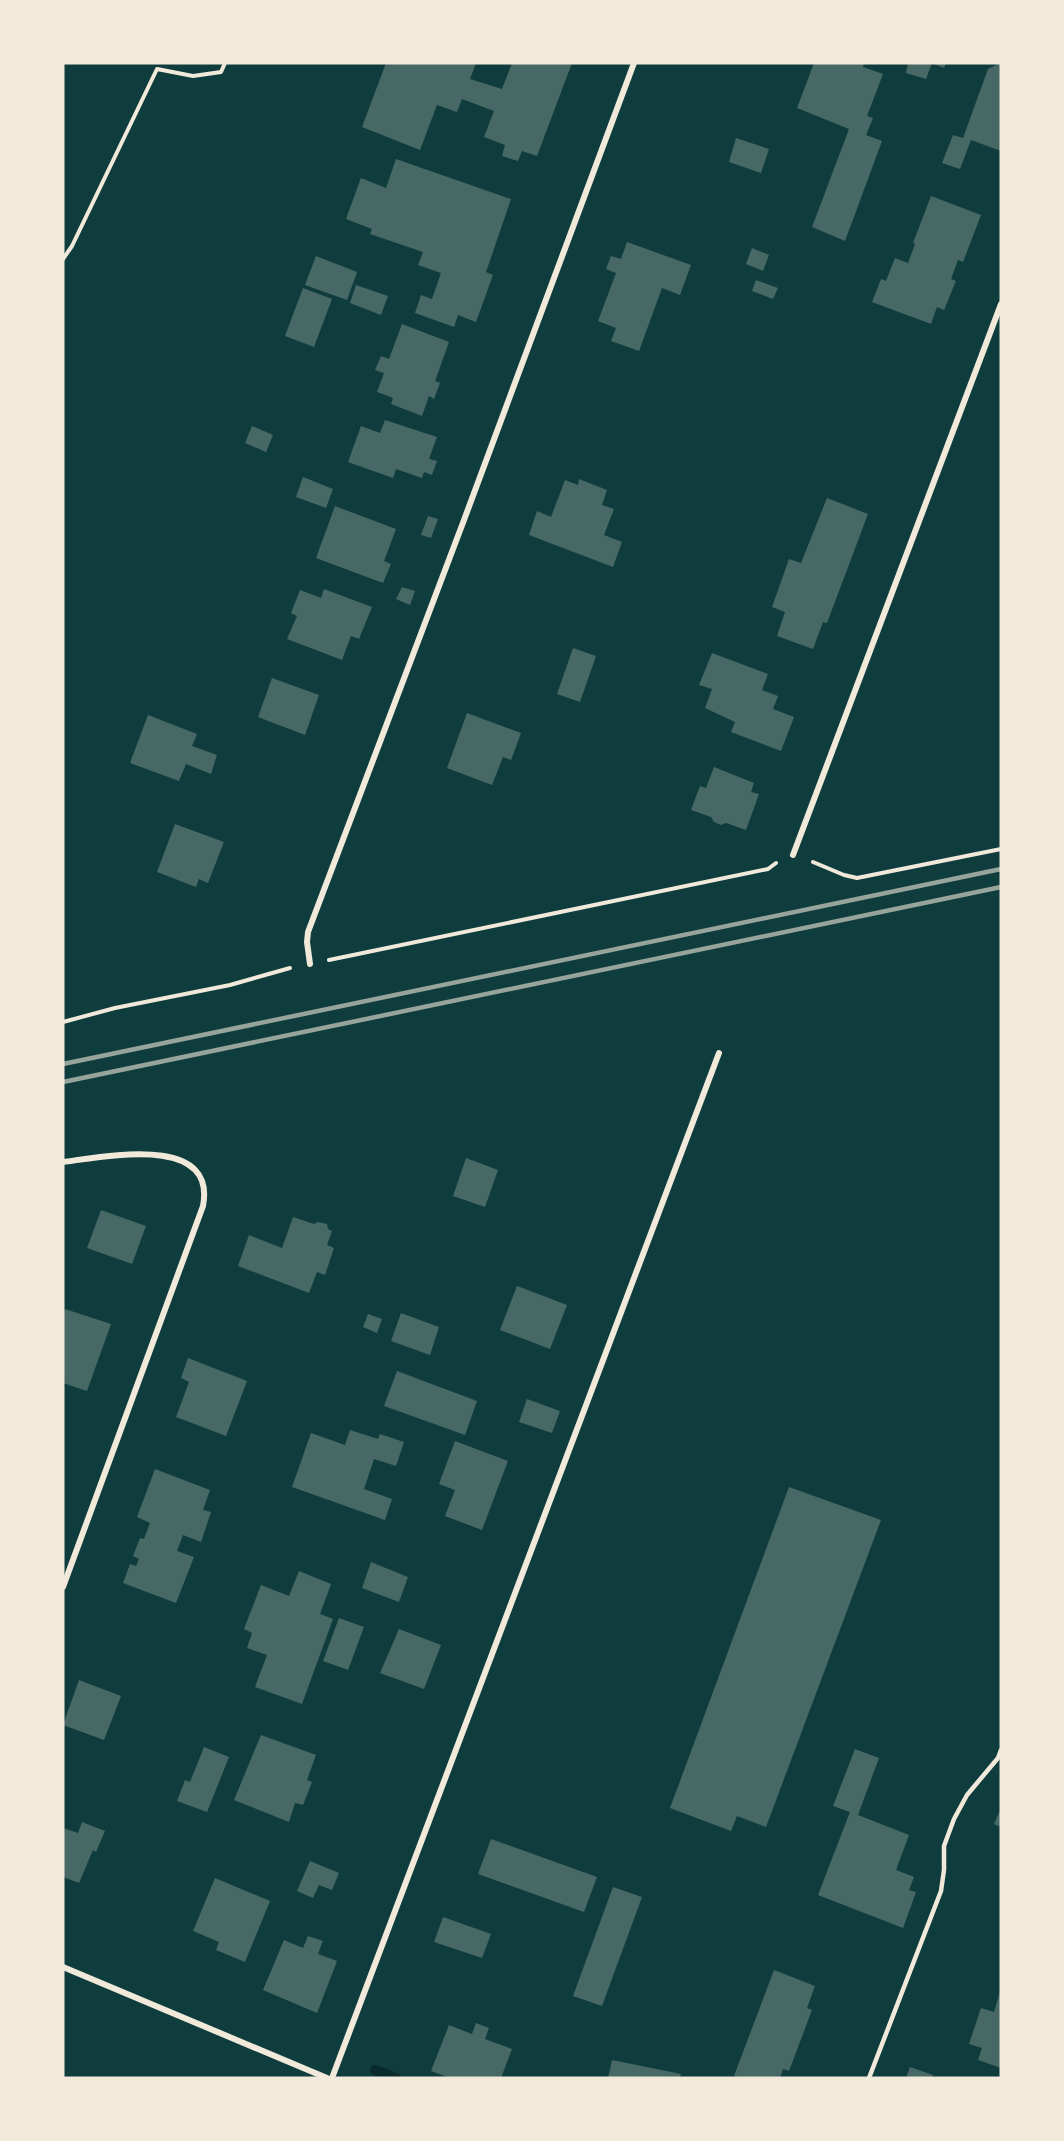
<svg xmlns="http://www.w3.org/2000/svg" width="1064" height="2141" font-family="'Zilla Slab',serif">
<rect width="100%" height="100%" fill="#0f3d3e"/>
<g fill="none" stroke-linecap="round" stroke-linejoin="round">
<path stroke="#0a2a2b" stroke-width="10" d="M375,2070l21,8"/>
</g>
<path fill="#486865" d="M386,63h90l-6,16 32,10 10,-26h60l-35,93 -15,-5 -4,10 -16,-5 3,-11 -21,-8 10,-26 -32,-12 -5,13 -20,-7 -17,45 -58,-23z
M814,63h50l-1,4 20,7 -16,42 6,2 -7,17 16,6 -37,100 -33,-14 37,-98 -52,-21z
M908,63h38l-2,5 -12,-5 -6,16 -20,-6z
M1000,63l1,88 -30,-11 -11,29 -18,-6 11,-28 10,3 25,-69z
M736,138l33,11 -8,24 -32,-11z
M396,159l115,40 -25,73 7,3 -17,47 -18,-7 -4,12 -39,-14 6,-18 11,4 9,-26 -23,-8 5,-13 -53,-18 2,-5 -26,-10 15,-41 25,10z
M931,196l50,19 -18,47 -5,-2 -7,19 5,2 -12,29 -7,-3 -6,17 -59,-22 9,-23 5,2 9,-23 13,5 7,-19 -2,-1z
M627,242l64,23 -11,30 -18,-7 -23,63 -28,-10 5,-13 -18,-7 18,-48 -10,-4 5,-13 10,3z
M752,248l17,7 -6,16 -17,-7z
M316,256l41,16 -10,28 -42,-15z
M756,280l22,8 -5,11 -21,-8z
M356,285l32,11 -7,19 -31,-12z
M303,288l29,11 -18,48 -29,-11z
M402,324l47,18 -14,39 5,2 -6,16 -5,-3 -7,20 -31,-12 2,-6 -16,-6 7,-19 -9,-3 6,-14 8,3z
M385,420l52,17 -8,22 8,2 -5,14 -8,-3 -2,6 -26,-9 -3,9 -45,-16 13,-36 19,7z
M252,426l21,9 -7,17 -21,-9z
M303,477l30,12 -7,19 -30,-11z
M579,479l28,11 -5,15 12,4 -10,26 18,7 -9,25 -84,-32 8,-24 14,6 14,-37 13,5z
M827,498l41,16 -41,109 -4,-1 -10,27 -36,-13 8,-24 -13,-5 17,-48 12,4z
M335,506l61,23 -12,32 7,3 -8,19 -67,-25z
M428,516l10,3 -7,19 -10,-3z
M402,587l13,4 -5,14 -14,-6z
M324,589l48,18 -13,32 -8,-3 -9,24 -55,-21 10,-23 -6,-3 9,-23 21,8z
M573,648l23,8 -16,46 -23,-8z
M712,653l56,21 -6,16 16,6 -5,13 21,8 -13,34 -50,-19 4,-10 -30,-14 7,-19 -13,-4z
M272,678l47,17 -14,40 -47,-18z
M467,713l54,20 -10,27 -8,-3 -11,28 -45,-17z
M148,715l49,19 -5,12 25,9 -6,19 -25,-10 -7,17 -49,-18z
M714,767l40,16 -3,9 8,2 -13,36 -20,-7 -5,2 -7,-3 -3,-5 -20,-7 9,-24 6,2z
M175,824l49,18 -16,41 -9,-4 -3,8 -39,-15z
M466,1158l32,12 -13,37 -32,-11z
M101,1210l45,16 -14,38 -45,-16z
M293,1217l21,7 4,-2 9,2 1,5 4,2 -5,14 7,3 -9,27 -8,-3 -8,21 -71,-27 11,-31 33,13z
M517,1286l50,19 -17,44 -50,-19z
M65,1309l46,15 -24,67 -24,-8v-70z
M401,1313l38,14 -9,28 -39,-14z
M368,1314l14,5 -5,14 -14,-6z
M188,1358l59,23 -21,55 -50,-19 13,-35 -8,-4z
M397,1371l80,30 -12,34 -81,-29z
M527,1399l33,12 -8,22 -33,-11z
M350,1430l28,9 2,-5 24,8 -8,24 -22,-7 -10,30 28,10 -7,21 -93,-33 19,-54 34,12z
M455,1441l53,20 -26,69 -37,-14 10,-26 -16,-6z
M155,1469l55,21 -7,20 8,2 -10,30 -18,-7 -6,16 17,6 -18,46 -53,-20 7,-19 6,2 3,-7 -6,-3 7,-18 4,1 6,-16 -13,-6z
M789,1487l92,33 -115,307 -29,-11 -6,15 -61,-23z
M371,1562l37,15 -9,25 -37,-14z
M299,1571l32,13 -11,30 13,5 -31,85 -47,-17 12,-32 -20,-7 5,-15 -8,-4 17,-44 28,11z
M339,1618l25,9 -16,43 -25,-9z
M399,1629l42,16 -17,44 -44,-16z
M79,1680l42,16 -17,44 -41,-15z
M261,1735l55,20 -9,25 5,2 -9,23 -8,-2 -6,19 -55,-22z
M204,1747l25,10 -22,55 -30,-11 8,-21 5,2z
M855,1749l24,9 -21,57 51,20 -13,35 18,7 -5,13 7,2 -13,36 -85,-33 32,-83 -17,-6z
M1001,1808v19l-7,-3z
M82,1822l23,9 -9,21 -3,-2 -14,33 -16,-6v-49l15,5z
M491,1839l106,38 -13,35 -106,-38z
M310,1861l29,12 -7,17 -13,-5 -6,13 -16,-7z
M215,1878l55,23 -25,61 -29,-12 3,-8 -26,-11z
M613,1887l29,10 -40,109 -29,-10z
M443,1917l48,17 -9,24 -48,-16z
M308,1936l15,5 -5,13 19,7 -20,52 -54,-23 21,-50 19,8z
M774,1970l41,16 -8,22 5,2 -23,61 -6,-2 -3,9h-40l-6,-2z
M1000,1992h1v76l-23,-8 4,-12 -13,-4 12,-36 13,4z
M476,2023l13,5 -4,11 27,10 -11,29h-51l-19,-7 18,-46 23,9z
M612,2060l69,14 -1,4h-72z
M910,2067l23,8 -1,3h-26z"/>
<g fill="none" stroke-linecap="round" stroke-linejoin="round">
<path stroke="#f1e9da" stroke-width="4" d="M63,259l9,-13 85,-177 36,7 28,-4 4,-9
M813,862l31,13 13,3 144,-29
M329,960l439,-91 8,-6
M63,1022l52,-14 115,-23 60,-17"/>
<path stroke="#f1e9da" stroke-width="4.5" d="M869,2078l72,-187 3,-21v-24l10,-27 13,-24 31,-37 3,-8"/>
<path stroke="#f1e9da" stroke-width="6" d="M793,855l208,-551
M310,964l-3,-22 1,-10 156,-412 170,-457
M63,1162c40,-5 154,-29 140,44l-140,381
M63,1967l264,111
M332,2078l387,-1025"/>
<path stroke="#97a49c" stroke-width="4.5" d="M63,1064l938,-195
M63,1082l938,-195"/>
</g>
<rect width="1064" height="2141" fill="none" stroke="#f1e9da" stroke-width="129"/>
</svg>
